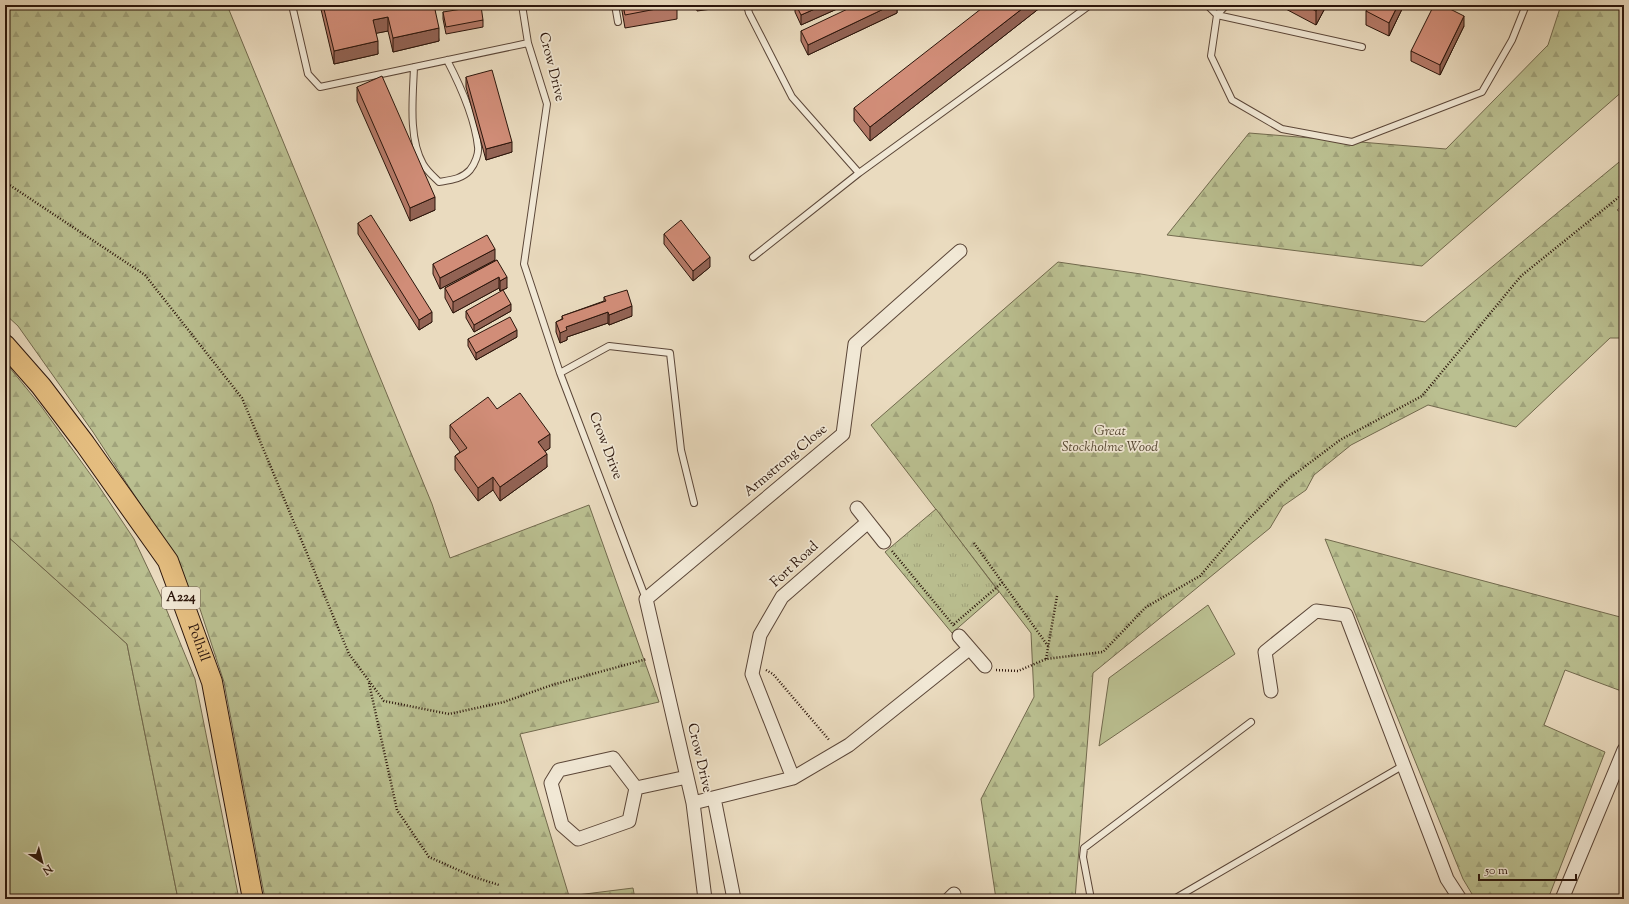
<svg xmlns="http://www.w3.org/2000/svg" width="1629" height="904" font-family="'Sorts Mill Goudy',serif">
<defs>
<pattern id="forest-firs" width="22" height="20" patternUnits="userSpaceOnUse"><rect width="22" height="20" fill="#babf90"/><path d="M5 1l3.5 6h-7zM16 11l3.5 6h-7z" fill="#a0a37b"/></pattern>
<pattern id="park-tufts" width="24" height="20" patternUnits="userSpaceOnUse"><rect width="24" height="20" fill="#babf90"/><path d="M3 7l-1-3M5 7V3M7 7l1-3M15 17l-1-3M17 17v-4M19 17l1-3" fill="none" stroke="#a0a37b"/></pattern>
</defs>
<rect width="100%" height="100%" fill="#eadbbf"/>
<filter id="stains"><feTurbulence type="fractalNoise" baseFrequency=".005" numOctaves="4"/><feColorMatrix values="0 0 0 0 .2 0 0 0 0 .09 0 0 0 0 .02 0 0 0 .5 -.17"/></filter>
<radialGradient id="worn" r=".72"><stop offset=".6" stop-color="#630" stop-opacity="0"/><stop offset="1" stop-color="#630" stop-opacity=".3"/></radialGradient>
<path fill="#babf90" stroke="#726a4e" d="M5,534l122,110 51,255h-173z
M1208,605l27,49 -136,92 10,-68z"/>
<path fill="url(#forest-firs)" stroke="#726a4e" d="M5,5h222l205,499 18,54 139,-53 70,197 -139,32 49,162 64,-8 2,11h-370l-41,-217 -25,-76 -43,-78 -63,-96 -75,-106 -13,-12z
M1561,5h63v85l-202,176 -255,-31 82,-102 197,16 102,-104z
M1624,158v47l-7,5 7,4v124h-14l-94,89 -88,-22 -77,40 -37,30 -8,15 -23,16 -13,22 -177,145 -18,226h-79l-15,-100 53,-102 -3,-64 -160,-208 187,-163 83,12 284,48z
M5,362l36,44 55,76 38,57 26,55 35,85 44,220h-61l-51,-255 -122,-110z
M1325,539l299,79v74l-59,-22 -21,55 61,27 -57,147h-73l-12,-20z"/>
<path fill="url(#park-tufts)" stroke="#726a4e" d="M936,509l63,83 -47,41 -67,-81z"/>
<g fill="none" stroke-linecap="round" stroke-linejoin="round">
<defs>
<path id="service" d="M292,5l16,69 12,13 208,-44
M522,5l6,38 19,61 -23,160 36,109 86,226
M615,5l3,17
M747,5l2,8 43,84 67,76 -106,84
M1207,5l10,10 -6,41 21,44 50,29 70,13 130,-50 30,-52 14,-35
M1226,5l-9,10 145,32
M414,67c-1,29 -6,71 9,97 4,7 10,12 16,18 12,-2 23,-3 31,-12 5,-6 9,-17 8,-23 -3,-29 -18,-62 -31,-87
M859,173l231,-168
M560,373l49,-27 61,7 11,97 13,53
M1091,899l-8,-42 1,-9 167,-126
M1174,899l230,-134"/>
<path id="minor" d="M857,508l27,34
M959,636l26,30
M1271,691l-6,-39 51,-41 30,4 101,264 13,20
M613,758l23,30 -7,33 -51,18 -16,-14 -11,-42 8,-13z
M793,778l-41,-104 8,-39 22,-38 86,-75
M636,788l51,-11
M714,798l20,101
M693,803l100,-25 56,-33 120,-96
M705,899l-12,-96 -47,-204 197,-165 12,-90 105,-93
M949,899l5,-5
M1562,899l62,-149"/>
<g id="primary">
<path id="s1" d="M5,345l36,41 44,58 83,117 44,121 41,217"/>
</g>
</defs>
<use href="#service" stroke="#5b4638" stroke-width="8"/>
<use href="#minor" stroke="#5b4638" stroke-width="15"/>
<use href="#primary" stroke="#2b150b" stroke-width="22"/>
<path stroke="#2b150b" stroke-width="2.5" stroke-dasharray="1 2" stroke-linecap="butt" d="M5,182l140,93 97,123 107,256 35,47 65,13 55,-12 48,-17 95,-26
M974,543l74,103
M892,551l62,75
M954,624l49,-42
M1046,659l11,-63
M766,670l7,4 57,67
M996,670l22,1 28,-12 57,-7 43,-45 54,-31 45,-53 42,-43 53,-40 82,-44 99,-120 103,-83
M369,683l28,127 32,47 45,20 25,8"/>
<use href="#service" stroke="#f1e8d5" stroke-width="6"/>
<use href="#minor" stroke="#f1e8d5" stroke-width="13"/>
<use href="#primary" stroke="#e5be80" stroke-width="20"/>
</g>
<path fill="#b47967" stroke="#2b150b" d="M320,5h114l5,36 -46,11 -5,-21 -12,2 2,21 -44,10z
M621,5h56v14l-52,9z
M696,5h16v4l-15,2z
M795,5h51l-45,20 -6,-13z
M897,5v8l-89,42 -7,-14v-10z
M1041,5v2l-171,134 -16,-20v-13z
M1282,5h42v5l-8,15 -34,-18z
M1404,5l-15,31 -23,-11v-14z
M443,12l40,8v7l-37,7 -3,-15z
M1464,26l-24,49 -29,-14v-10z
M466,77l46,75 -26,8 -20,-73z
M357,87l78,123 -25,11 -53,-120z
M358,223l74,99 -13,8 -61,-96z
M664,234l46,33 -17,14 -29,-37z
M495,260l-55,29 -7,-15v-10z
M497,260l10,28 -7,3 -1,-3 -46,25 -8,-15v-10z
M604,297l28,19 -23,9 -1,-2 -41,14v3l-7,3 -4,-11v-10l6,-3v-3l42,-15z
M466,311h45l-37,21 -8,-14z
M517,337l-41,23 -8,-14v-7z
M497,409l53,39 -5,3 2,16 -47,34 -7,-11 -15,11 -23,-31v-14l5,-4 -10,-14v-13z"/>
<path fill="#926354" stroke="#2b150b" d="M824,5h22l-45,20v-10z
M892,5h5v8l-89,42v-10z
M1027,5h14v2l-171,134v-14z
M1319,5h5v5l-8,15v-14z
M1398,5h6l-15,31v-13z
M1464,16v10l-24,49v-10z
M388,17v14l-15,3v-14z
M439,28v13l-46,11v-14z
M378,41v13l-44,10v-13z
M512,142v10l-26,8v-11z
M435,197v13l-25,11v-13z
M495,249v11l-55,29v-11z
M710,257v10l-17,14v-10z
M499,277v11l-46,25v-11z
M507,277v11l-7,3v-10z
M511,304v7l-37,21v-7z
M632,306v10l-23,9v-10z
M432,312v10l-13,8v-10z
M608,312v11l-41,14v3l-7,3v-10l6,-6z
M517,330v7l-41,23v-7z
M550,434v14l-12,8v-14z
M547,454v13l-47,34v-14z
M493,477v13l-15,11v-13z"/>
<path fill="#d18d78" stroke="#2b150b" d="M323,5h111l5,23 -46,10 -5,-21 -15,3 5,21 -44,10z
M623,5h54l-52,10z
M796,5h28l-23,10z
M856,5h36l-84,40 -7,-14z
M986,5h41l-157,122 -16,-19z
M1304,5h15l-3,6z
M1369,5h29l-9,18 -23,-12z
M1434,5h8l22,11 -24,49 -29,-14z
M481,6l2,14 -37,7 -3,-15z
M492,70l20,72 -26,7 -20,-72z
M382,76l53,121 -25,11 -53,-121z
M371,215l61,97 -13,8 -61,-97z
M681,220l29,37 -17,14 -29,-37z
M487,235l8,14 -55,29 -7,-14z
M497,260l10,17 -7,4 -1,-4 -46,25 -8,-14z
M503,290l8,14 -37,21 -8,-14z
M627,290l5,16 -23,9 -1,-3 -42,15 1,3 -7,3 -4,-11 7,-3 -1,-3 44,-15 -2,-4z
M510,317l7,13 -41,23 -8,-14z
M520,393l30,41 -12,8 9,12 -47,33 -7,-10 -15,11 -23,-32 12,-8 -17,-23 38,-28 9,12z"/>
<g text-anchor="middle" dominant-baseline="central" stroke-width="3.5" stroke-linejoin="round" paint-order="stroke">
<rect fill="#f1e8d5" stroke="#665448" stroke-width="1" x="162" y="587" width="38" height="22" rx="3"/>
<g font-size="13" font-weight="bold" fill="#2b150b">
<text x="181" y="598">A224</text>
</g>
<g font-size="14" fill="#2b150b" stroke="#f1e8d5">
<text transform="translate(551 67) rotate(76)">Crow Drive</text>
<text transform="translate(605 446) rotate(69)">Crow Drive</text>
<text transform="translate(786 461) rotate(-40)">Armstrong Close</text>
<text transform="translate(795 565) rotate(-43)">Fort Road</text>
<text stroke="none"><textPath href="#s1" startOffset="358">Polhill</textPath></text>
<text transform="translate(699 758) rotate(77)">Crow Drive</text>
</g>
<g font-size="14" font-style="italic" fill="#564833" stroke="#f1e8d5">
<text x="1110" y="432">Great<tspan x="1110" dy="16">Stockholme Wood</tspan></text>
</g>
</g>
<rect width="1629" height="904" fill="none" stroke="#eadbbf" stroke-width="20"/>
<rect x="6" y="6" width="1617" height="892" fill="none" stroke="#2b150b" stroke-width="2"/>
<rect x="10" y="10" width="1609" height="884" fill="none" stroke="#2b150b"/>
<g transform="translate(42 862) rotate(144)" stroke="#f1e8d5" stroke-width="3" paint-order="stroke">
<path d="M0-3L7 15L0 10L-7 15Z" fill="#2b150b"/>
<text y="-6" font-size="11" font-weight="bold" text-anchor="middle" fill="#2b150b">N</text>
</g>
<path d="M1479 874v6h97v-6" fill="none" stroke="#2b150b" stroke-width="2"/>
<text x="1485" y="874" font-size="12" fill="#2b150b" stroke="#f1e8d5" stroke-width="3" paint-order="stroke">50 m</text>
<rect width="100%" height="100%" filter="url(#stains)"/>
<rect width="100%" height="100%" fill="url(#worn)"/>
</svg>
